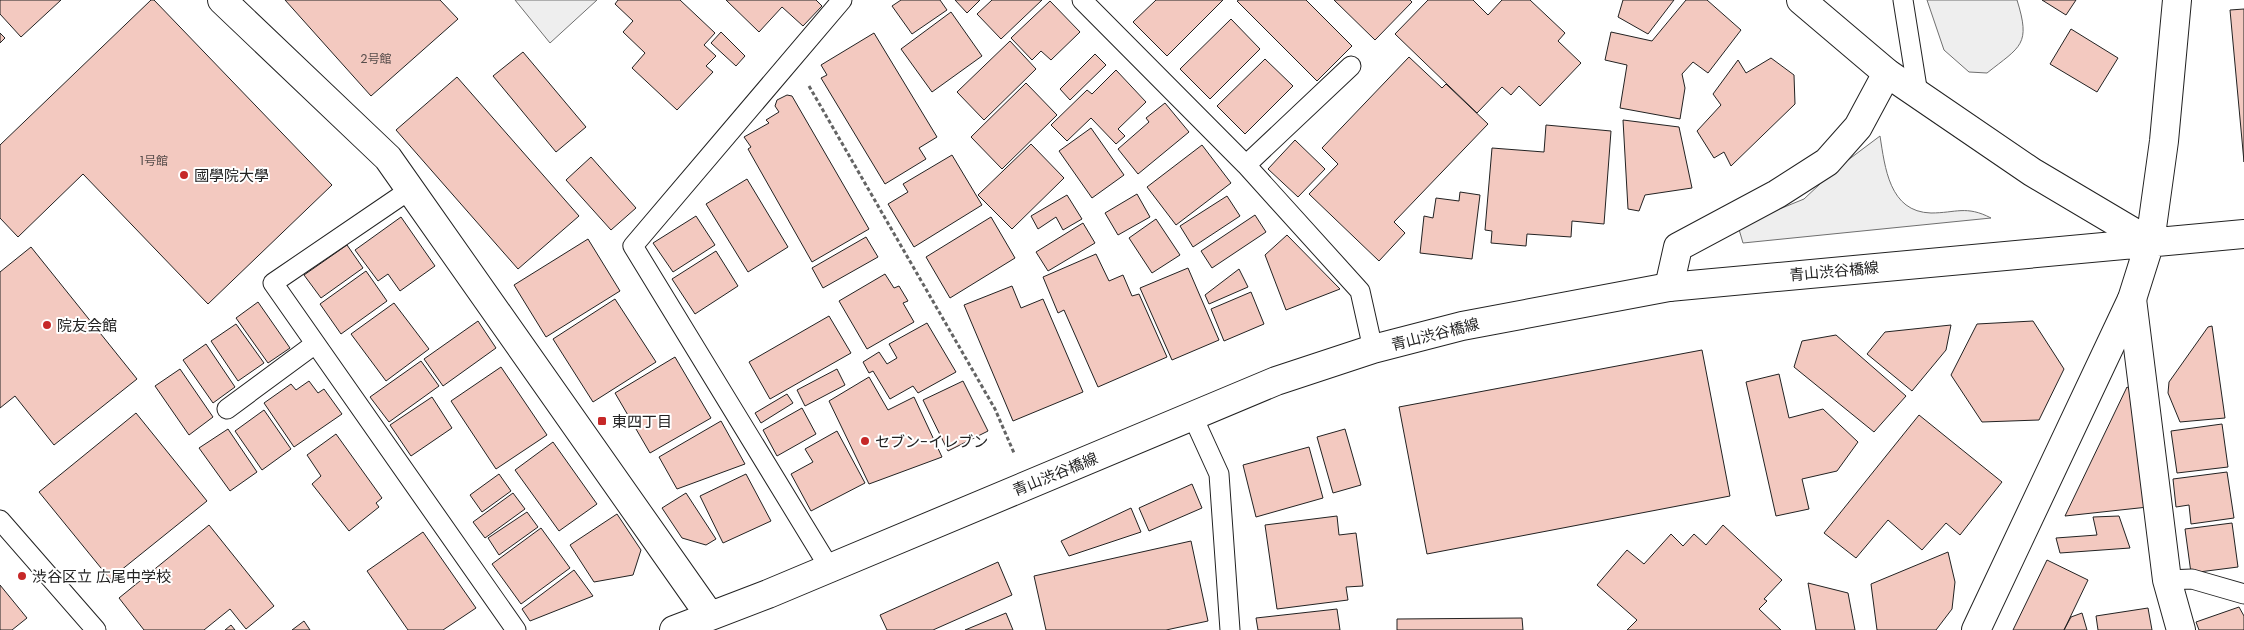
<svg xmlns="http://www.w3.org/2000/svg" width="2244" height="630" font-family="Poppins,'Noto Sans JP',sans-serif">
<rect width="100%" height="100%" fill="#fff"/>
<path fill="#eee" stroke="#6f6f6f" d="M515,0h82l-47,43z
M1927,0h90c14,45 4,46 -30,73l-18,-1 -25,-22z
M1880,136c5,31 9,76 51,77 25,0 35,-8 60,5l-248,25 -5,-17 66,-27 32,-30z"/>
<path fill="#f3c9c0" stroke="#222" d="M0,0h61l-40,37 -21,-23z
M151,0h3l178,185 -124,119 -125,-130 -65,63 -18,-19v-73z
M285,0h155l18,19 -87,77z
M618,0h62l35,33 -11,12 12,11 -10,10 7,6 -36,38 -45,-42 13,-15 -22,-21 10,-11 -18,-17z
M726,0h90l6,6 -19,20 -21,-19 -23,25z
M901,0h39l7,10 -35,24 -20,-28z
M955,0h25l-13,13z
M992,0h50l-41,39 -24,-25z
M1156,0h67l-56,56 -34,-34z
M1239,0h67l46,46 -35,35 -80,-80z
M1334,0h76l2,2 -37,38z
M1428,0h45l15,15 14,-15h28l35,33 -7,8 23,22 -41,43 -21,-20 -8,9 -9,-8 -25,26 -82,-79z
M1623,0h51l-26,34 -30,-17z
M1686,0h21l34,30 -33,43 -15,-11 -11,12 3,14 -5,31 -60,-11 7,-43 -22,-5 6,-28 41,9z
M2042,0h34l-10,15z
M1050,1l30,31 -29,28 -10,-9 -9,9 -21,-22z
M2244,9v153l-14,-152z
M951,12l31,44 -50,36 -31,-43z
M1231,19l29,30 -50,50 -30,-30z
M2071,29l47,29 -21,34 -47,-28z
M721,32l24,24 -9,10 -25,-23z
M0,33l5,5 -5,5z
M874,33l63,104 -18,11 7,11 -41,25 -64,-106 6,-3 -6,-10z
M1010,41l26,28 -52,51 -27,-28z
M523,52l63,75 -30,25 -63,-76z
M1095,54l11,11 -36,35 -10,-11z
M1409,57l33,31 4,-4 42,40 -94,98 11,11 -26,28 -70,-67 29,-30 -16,-16z
M1771,58l23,17 1,29 -64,62 -7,-14 -10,6 -17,-27 24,-26 -8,-11 25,-34 8,13z
M1265,59l28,27 -48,48 -28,-28z
M1116,70l30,32 -28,27 7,7 -9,8 -25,-26 -24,23 -16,-16 36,-35 5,4z
M457,77l122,139 -61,53 -122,-139z
M1026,83l31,32 -55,54 -31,-32z
M787,95l5,1 77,133 -57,33 -64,-113 3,-2 -7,-10 25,-14 -3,-3 13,-8 -4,-6 2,-6z
M1165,103l24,29 -51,42 -20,-25 31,-27 -3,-4z
M1623,120l56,7 13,61 -47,7 -6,16 -11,-2z
M1546,125l65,6 -7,93 -32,-3 -1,16 -44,-3 -1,12 -35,-3 1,-12 -7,-1 7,-82 52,4z
M1091,128l33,47 -32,23 -33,-47z
M1295,140l30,29 -27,28 -30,-28z
M1031,144l33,34 -52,51 -34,-34z
M1202,145l29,38 -55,42 -29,-38z
M952,155l30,50 -68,42 -26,-43 20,-12 -5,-8z
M591,157l45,51 -25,22 -45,-50z
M747,179l41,68 -40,25 -42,-68z
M1460,192l20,3 -8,64 -52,-6 4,-37 9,2 3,-20 23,3z
M1137,194l13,23 -32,18 -13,-22z
M1067,195l15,24 -19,11 -7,-13 -18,12 -7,-13z
M1227,196l13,20 -47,31 -13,-21z
M1255,215l11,17 -54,36 -11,-17z
M696,216l19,29 -42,27 -20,-29z
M401,217l34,49 -35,25 -12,-17 -10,7 -23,-31z
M991,217l24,41 -65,40 -24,-41z
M1156,219l24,36 -28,18 -23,-35z
M1083,223l12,20 -47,28 -12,-19z
M1287,235l53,54 -54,21 -21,-55z
M866,237l12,20 -55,31 -11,-20z
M588,239l32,52 -74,46 -32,-52z
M347,245l16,23 -42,30 -17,-23z
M31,247l106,132 -83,66 -39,-49 -15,12v-136z
M716,251l22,35 -43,28 -23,-35z
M1096,254l13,27 14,-6 9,21 7,-2 28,63 -69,30 -34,-77 -6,3 -15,-36z
M1188,268l31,72 -47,20 -32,-72z
M1239,269l9,18 -39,17 -4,-9z
M366,271l21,30 -46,33 -21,-30z
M885,274l9,14 5,-2 9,15 -5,2 11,19 -47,27 -28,-48z
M1012,286l9,22 22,-9 40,93 -70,29 -49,-116z
M1251,292l13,32 -40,17 -13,-32z
M615,299l41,63 -63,40 -40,-63z
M258,302l32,46 -22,15 -32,-45z
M394,303l35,46 -43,32 -35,-47z
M829,316l22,37 -81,46 -21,-37z
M478,321l18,27 -53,38 -19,-27z
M2033,321l31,48 -25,51 -57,2 -31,-47 26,-51z
M927,323l29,49 -38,21 -5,-7 -23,13 -17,-28 -4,2 -6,-11 16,-10 8,12 10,-6 -8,-14z
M236,324l28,39 -26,18 -27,-40z
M1951,325l-5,25 -34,41 -45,-37 18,-22z
M2212,326l13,92 -45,4 -12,-29 1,-11 39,-55z
M1836,335l70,61 -32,36 -80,-65 8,-26z
M206,344l29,43 -22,16 -30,-43z
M1702,350l28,146 -303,58 -28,-147z
M675,357l36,61 -61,35 -35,-60z
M421,361l18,25 -50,36 -19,-25z
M501,367l46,68 -51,34 -45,-68z
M180,369l33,48 -24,18 -34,-49z
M837,369l8,16 -40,21 -8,-16z
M1779,374l10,44 34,-9 35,33 -21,29 -35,8 7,30 -33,7 -30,-134z
M869,377l19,33 26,-13 28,60 -73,27 -40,-83z
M309,381l9,12 6,-4 18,25 -48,33 -30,-44 27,-19 5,6z
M963,381l25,50 -40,20 -25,-51z
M2127,387l8,5 13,115 -83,9z
M787,394l6,9 -32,20 -6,-10z
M432,397l20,31 -41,28 -21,-31z
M802,408l14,26 -39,22 -14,-26z
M264,410l27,39 -29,21 -27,-39z
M136,413l71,88 -97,78 -71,-87z
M1919,415l83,67 -42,53 -14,-12 -24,27 -34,-30 -32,38 -32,-25z
M721,421l24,43 -68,25 -18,-32z
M2222,424l6,43 -51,6 -6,-42z
M228,429l29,43 -27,19 -31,-43z
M1345,429l16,56 -28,8 -16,-56z
M837,431l28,52 -54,28 -20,-37 22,-12 -8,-13z
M336,434l46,64 -6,5 3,4 -30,24 -37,-47 9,-8 -14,-21z
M553,442l44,62 -38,27 -44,-61z
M1309,447l14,51 -67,19 -13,-52z
M2227,472l7,46 -43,6 -2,-19 -13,2 -3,-28z
M499,474l12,17 -29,21 -12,-17z
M746,474l25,47 -48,22 -23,-47z
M1192,484l10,24 -53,23 -10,-23z
M513,493l12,16 -40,29 -12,-16z
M686,493l30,46 -10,6 -24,-7 -20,-30z
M1131,508l10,24 -72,24 -8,-15z
M527,512l11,15 -39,28 -11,-17z
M617,514l24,36 -8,25 -39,7 -24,-37z
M1337,516l2,19 17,-2 7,53 -17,1 2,13 -71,9 -12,-84z
M2119,516l11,32 -70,5 -4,-15 41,-3 -4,-18z
M2232,523l6,44 -47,6 -6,-44z
M209,525l65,81 -28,23 -16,-20 -26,21h-60l-25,-32z
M1723,525l59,55 -18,19 3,2 -8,8 22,21h-154l10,-10 -40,-35 30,-35 17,14 27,-30 12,12 11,-12 12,11z
M541,528l29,40 -49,36 -29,-40z
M423,532l53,76 -33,22h-35l-41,-59z
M1191,541l17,80 -42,9h-120l-12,-54z
M1948,552l7,30 -3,27 -16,21h-59l-6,-46z
M2047,560l41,20 -24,50h-51z
M998,562l14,33 -79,35h-46l-7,-15z
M574,570l19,26 -63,25 -8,-12z
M1808,583l40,10 7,37h-39z
M0,585l27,33 -15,12h-12z
M2239,607l5,9v14h-45l-3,-8z
M2148,608l4,22h-54l-2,-14z
M1337,609l3,21h-82l-2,-12z
M1006,613l7,17h-48z
M2082,613l5,17h-23l7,-13z
M1522,618l1,12h-126v-11z
M304,621l6,9h-18z
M231,625l4,5h-10z"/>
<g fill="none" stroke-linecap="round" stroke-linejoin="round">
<defs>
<path id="lane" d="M1082,0l164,165 114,126 13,58
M1903,0l15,94
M1246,165l105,-99
M411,189l-138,94 243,347
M227,409l88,-65
M1193,417l26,57 11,156
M0,520l96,110
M829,567l-196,-321 209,-246
M2167,580l25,-1 52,15"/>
<path id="street" d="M1669,287l9,-40 99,-53 50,-32 31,-35 29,-54
M2132,299l35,281 14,50"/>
<path id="secondary" d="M222,0l166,158 322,458
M1801,0l86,73 145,99 118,70
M674,630l94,-36 508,-213 97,-32 89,-23 207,-39 575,-53
M1976,630l156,-331 18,-57 14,-101 13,-141"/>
</defs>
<use href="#lane" stroke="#222" stroke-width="21"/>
<use href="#street" stroke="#222" stroke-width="30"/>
<use href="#secondary" stroke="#222" stroke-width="30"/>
<path stroke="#646464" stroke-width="3" stroke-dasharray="4 2.5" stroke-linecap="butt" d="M809,86l186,323 19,44"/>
<use href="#lane" stroke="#fff" stroke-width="19"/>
<use href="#street" stroke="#fff" stroke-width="28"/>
<use href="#secondary" stroke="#fff" stroke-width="28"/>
</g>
<g fill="#c62828" stroke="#fff" stroke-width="2">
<circle cx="184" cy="175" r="5"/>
<circle cx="47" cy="325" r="5"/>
<rect x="597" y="416" width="10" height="10" rx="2.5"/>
<circle cx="865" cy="441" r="5"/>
<circle cx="22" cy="576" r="5"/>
</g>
<g text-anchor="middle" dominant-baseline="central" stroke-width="4" stroke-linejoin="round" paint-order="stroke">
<g font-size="12" fill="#564c4a">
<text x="376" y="58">2号館</text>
<text x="154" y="160">1号館</text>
</g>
<g font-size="15" fill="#222" stroke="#fff" text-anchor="start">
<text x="194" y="175">國學院大學</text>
<text x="57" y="325">院友会館</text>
<text x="612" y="421">東四丁目</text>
<text x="875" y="441">セブン-イレブン</text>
<text x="32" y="576">渋谷区立 広尾中学校</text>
</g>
<g font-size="15" fill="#222" stroke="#fff">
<text transform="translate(1834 271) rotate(-5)">青山渋谷橋線</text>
<text transform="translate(1435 334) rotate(-14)">青山渋谷橋線</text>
<text transform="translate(1055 474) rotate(-22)">青山渋谷橋線</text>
</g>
</g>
</svg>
